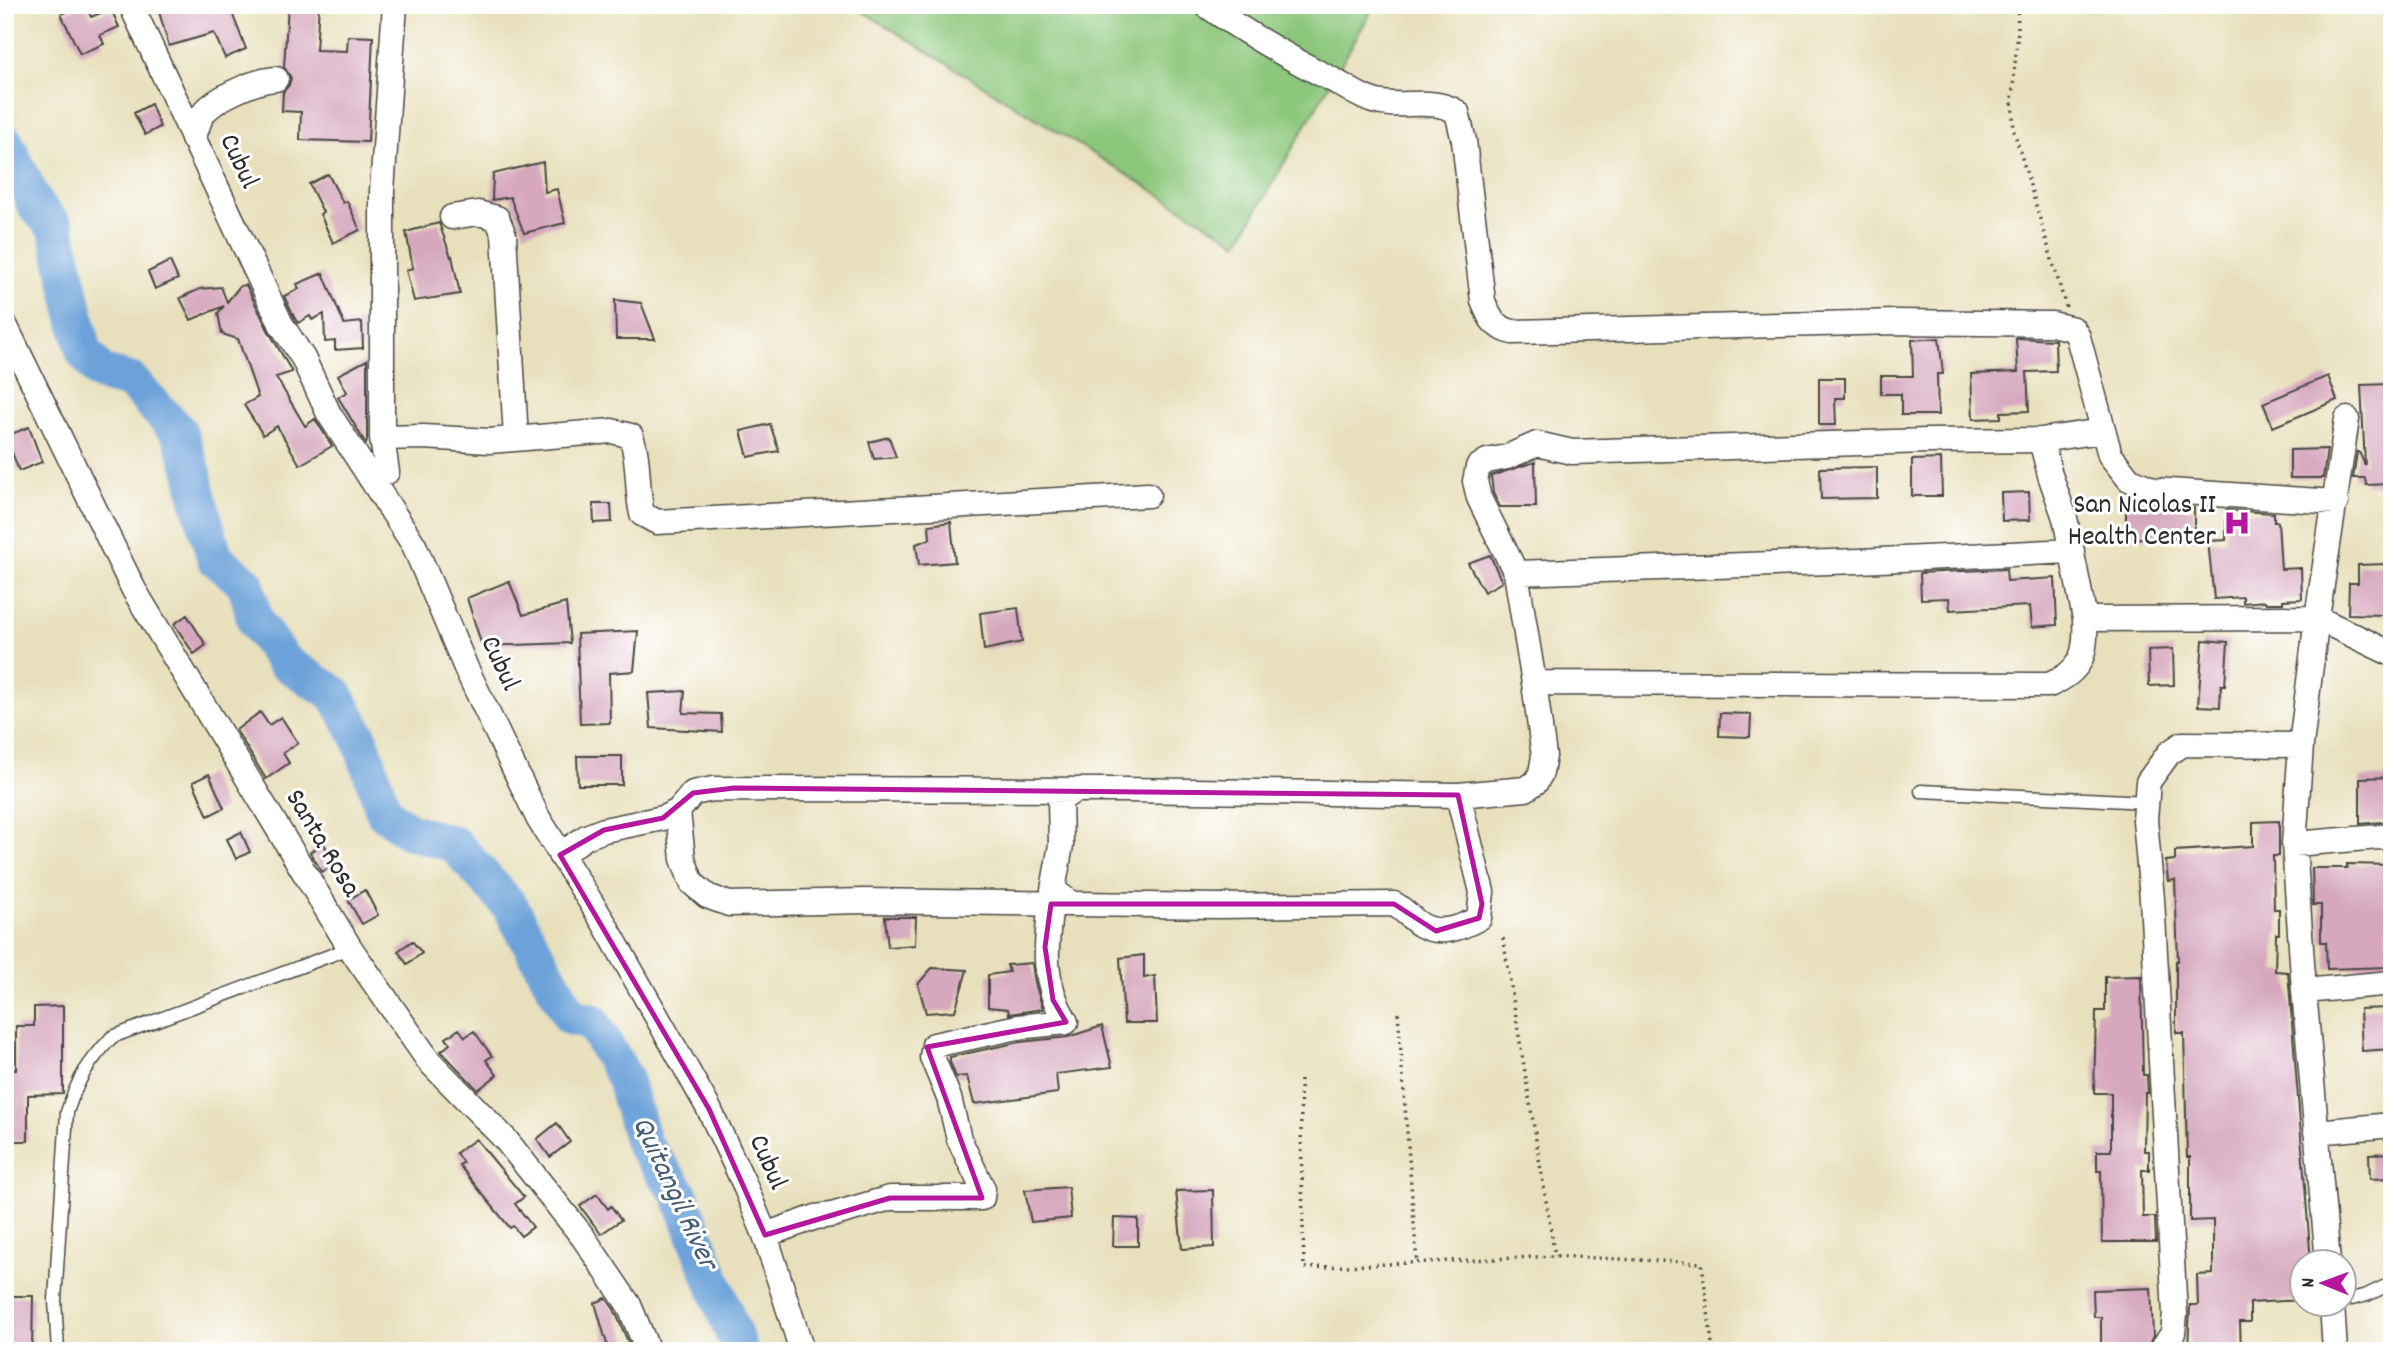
<svg xmlns="http://www.w3.org/2000/svg" width="2397" height="1356" font-family="Dekko,sans-serif">
<rect width="100%" height="100%" fill="#fff"/>
<filter id="ink" filterUnits="userSpaceOnUse"><feTurbulence type="fractalNoise" baseFrequency=".0143" numOctaves="2"/><feDisplacementMap in="SourceGraphic" scale="14" xChannelSelector="R" yChannelSelector="G"/><feConvolveMatrix kernelMatrix="1 2 1 2 8 2 1 2 1" color-interpolation-filters="sRGB"/></filter>
<filter id="wash" filterUnits="userSpaceOnUse"><feTurbulence type="fractalNoise" baseFrequency=".00686" numOctaves="4" result="noise"/><feDisplacementMap in="SourceGraphic" scale="28" xChannelSelector="R" yChannelSelector="G"/><feGaussianBlur stdDeviation="1.57" result="paint"/><feColorMatrix in="noise" values="0 0 0 0 0 0 0 0 0 0 0 0 0 0 0 0 0 1.4 0 .05"/><feComposite in="paint" operator="in"/></filter>
<g filter="url(#wash)">
<rect width="100%" height="100%" fill="#e8e0bc"/>
<path fill="#8cc77b" stroke="#5c7953" stroke-width="2" d="M852,5h523l-137,238z"/>
<g fill="none" stroke-linecap="round" stroke-linejoin="round">
<path stroke="#6ca2d9" stroke-width="37" d="M5,142l31,64 20,22 28,124 17,21 30,8 48,51 14,40 5,26 17,60 31,26 9,37 29,41 51,32 25,45 24,73 24,19 46,13 56,62 61,111 21,5 32,55 19,67 36,49 61,158"/>
</g>
<g id="blocks">
<path fill="#d6a7bd" d="M84,5h2l5,12 20,-8 8,18 -19,8 4,9 -24,10 -19,-40z
M157,5h72l17,44 -21,9 -11,-25 -45,13z
M288,5h31l-3,45 31,1 1,-15 25,1 -5,105 -68,-2 1,-28 -19,-1 1,-19 6,-7 2,-7 -7,-11z
M151,104l9,23 -15,8 -11,-22z
M543,162l2,30 12,-3 8,34 -41,10 -14,-36 -18,3 1,-26z
M328,174l15,29 4,-2 13,29 -27,13 -13,-29 3,-2 -14,-28z
M439,223l12,34 1,-1 8,38 -46,7 -8,-31 7,-2 -7,-36z
M170,261l8,18 -23,10 -7,-17z
M323,273l21,51 18,-2 1,26 -28,2v-9l-10,1 -1,-28 -12,6 -2,-4 -12,7 -4,-6 -10,-21 15,-7 -2,-5z
M246,285l22,45 24,42 -16,5 29,49 10,-7 17,27 -32,19 -23,-39 -14,9 -19,-30 14,-8 -20,-58 -16,-5 -4,-21 6,-7 -33,14 -11,-22 20,-9 21,-2 6,15 13,-16z
M615,300l26,3 14,36h-39z
M1939,338l4,36h-6l1,41h-37v-21h-20v-18h32l-1,-36z
M2016,338l39,2 1,31 -29,1 2,39 -28,1v6l-28,1 -2,-45 47,-2z
M367,360v81l-1,3 -28,-47 9,-5 -9,-17z
M2328,376l9,24 -64,27 -10,-24z
M1819,378h26v20h-10l1,27h-17z
M2392,384v100l-26,1 -1,-7h-12l4,-26h2l6,13 -4,-80z
M770,424l9,27 -31,6 -7,-26z
M29,427l13,35 -23,9 -13,-35z
M889,437l7,20 -22,2 -5,-17z
M2327,449l-4,29h-33v-28z
M1941,459l1,37h-30v-36z
M1535,462l1,45h-36l-7,-14 -2,-17z
M1877,467v31l-56,1 -1,-31z
M2029,492l1,28 -28,1 -1,-28z
M2126,503l68,5v31l-68,-1z
M593,504h18l1,18 -18,1z
M2226,510l48,3v9h4l3,47 20,-1 1,31 -19,1v3h-17l-1,-2 -22,2v-6l-29,2 -6,-58 18,-1z
M951,522l4,40 -36,3 -3,-21 14,-5 -1,-14z
M1490,555l12,27 -18,10 -16,-29z
M2386,564l-2,51 -36,-1 1,-31h9v-18z
M2006,569l1,12 48,-3 2,47 -25,2 -2,-21 -80,4 -1,-12 -28,1 -1,-26z
M509,581l14,34 43,-12 4,40 -88,3 -15,-48z
M1018,608l4,34 -38,8 -4,-37z
M187,615l19,30 -12,9 -20,-30z
M638,631l-4,40 -25,2 1,50 -30,1 -3,-90z
M2203,640l25,2 -3,43h-4l-1,22 -22,-1z
M2173,649l1,36 -25,1 -1,-36z
M685,691l-2,22 38,1 1,18 -71,-4 -3,-35z
M260,712l9,13 12,-8 17,26 -15,10 6,10 -23,16 -30,-49z
M1720,713l31,1 -1,23 -31,-1z
M577,756h45v29h-44z
M209,774l15,34 -16,8 -15,-34z
M2392,777v44l-32,3v-46z
M2279,821v35h-6l1,53h5v25h-3l-1,37 13,1 23,290h-9v38l-52,3v19h-10l1,29h-53l2,-46h8l-1,-30 16,-1v-54l-23,1v-64h-3l-3,-124h-8v-72h2l-3,-81 -7,1 -2,-20 9,-1v-9l78,-5v-24z
M241,832l9,20 -14,7 -9,-20z
M324,844l11,21 -13,7 -12,-20z
M2347,864l45,1v59h-4v43l-61,2 -1,-27h-5v-37h-8l-1,-37h35z
M365,890l13,25 -16,9 -14,-24z
M885,917h31l-1,28 -27,2z
M412,941l10,12 -15,11 -9,-13z
M1144,955v23l11,-2 2,47h-33l-4,-65z
M1032,963l3,20 8,26 -34,5 -1,-5 -20,-2v-32l21,-3 -2,-7z
M932,968l35,2 -12,41 -29,2 -8,-29z
M2141,976l2,99h4l1,18h-3l-1,58h5v19h-7l1,47h12l1,25h-54l-1,-71h-4v-20h14v-58h-17l2,-82h9v-34z
M63,1006v88l-35,1v46h-23v-71h11v-44h18v-19z
M2391,1008l1,41 -30,2 -2,-42z
M1102,1026l10,41 -56,7 2,19 -84,11 -7,-28 -11,1 -6,-15v-5l70,-15 48,-5z
M459,1029l6,8 9,-6 18,25 -6,4 11,15 -19,15 -37,-39 9,-7 -4,-6z
M557,1123l13,19 -20,15 -13,-18z
M476,1139l48,58 -9,7 18,23 -12,9 -8,-10 -3,2 -51,-63 4,-2 -7,-10z
M2392,1153v25l-22,1 -1,-25z
M1068,1187l3,31 -40,4 -6,-32z
M1213,1190l1,57 -32,2 -6,-58z
M597,1194l11,15 3,-3 10,14 -20,14 -21,-28z
M1114,1218l24,1v27h-25z
M2151,1288l2,48 -6,13h-46v-32h-7l-1,-27z
M8,1296h25l-1,55h-25z
M606,1298l8,11 18,42h-23l-14,-48z"/>
</g>
</g>
<g filter="url(#ink)">
<use href="#blocks" fill-opacity="0" stroke="#474641" stroke-width="2"/>
<g fill="none" stroke-linecap="round" stroke-linejoin="round">
<defs>
<path id="lane" d="M1921,791l226,11
M2344,1301l23,-6 25,-12
M58,1351l-3,-51 12,-188c11,-34 21,-49 45,-75l238,-89"/>
<path id="street" d="M131,5l150,319 22,34 26,56 85,131 52,123 72,150 66,105 105,186 34,72 22,54 37,116
M1206,5c41,29 85,54 129,76 12,7 25,16 38,20 29,9 57,-5 84,11l7,29 19,160c7,18 10,25 29,31l385,-10 155,2 21,5 5,8 32,118 19,24 25,11 182,12
M193,139c3,-7 5,-15 8,-22 10,-18 55,-37 75,-38
M452,217l26,-4 19,5 7,17 12,203
M5,325l129,265 216,358 79,113 77,79 77,97 46,68 19,46
M2102,431l-61,9 -114,1 -355,11 -35,-8 -30,13 -20,4 -9,6 -3,14 4,17 37,75 18,110 515,2c33,-14 38,-31 36,-66l232,-1 75,36
M382,438v-247l13,-186
M2041,440l9,35 15,43 20,101
M371,479l16,-7 -5,-34 42,-1 65,4 123,-10 19,5c9,25 5,52 11,78l15,8 491,-27
M1516,573l343,-12 213,-10
M678,811l5,48 9,24 15,13 22,8 135,-3 354,5 176,-2c11,6 17,15 27,21 19,11 40,3 58,-7l3,-26 -24,-97
M2294,844l98,-8
M560,855l26,-18 18,-7 59,-12 15,-7 15,-18 20,-4 409,1 336,5 68,-6 10,-7 5,-9 3,-17 -10,-73
M1072,904l-19,-14 8,-45 -1,-45 15,-10
M2304,991l88,-8
M2316,1132l76,-7
M765,1235l51,-18 16,-2 58,-17h92l1,-9 -24,-50 -10,-41 -17,-41 2,-12 84,-18 48,-5c-24,-40 -21,-73 -15,-118
M2328,1262l-24,-271 -10,-147 7,-99 16,-127 30,-199
M2332,1304l3,47
M2161,1351l12,-18 2,-19 -23,-415 -7,-79 3,-38 21,-29 13,-9 119,1"/>
</defs>
<use href="#lane" stroke="#474641" stroke-width="15"/>
<use href="#street" stroke="#474641" stroke-width="27"/>
<path stroke="#474641" stroke-width="3.5" stroke-dasharray="2 5" stroke-linecap="butt" d="M2017,5l1,24 -6,70 2,32 52,176
M1503,938l52,318
M1398,1013l19,250
M1300,1080l4,188 251,-12 147,7 11,88"/>
<use href="#lane" stroke="#fff" stroke-width="12"/>
<use href="#street" stroke="#fff" stroke-width="24"/>
</g>
</g>
<path fill="none" stroke="#b5179e" stroke-width="5" stroke-linejoin="round" d="M734,788l724,7 24,109 -3,14 -43,13 -42,-27h-343l-6,43 8,53 13,22 -139,25 55,151h-92l-125,37 -56,-126 -149,-254 44,-25 59,-12 30,-25z"/>
<defs>
<symbol id="hospital-bare" viewBox="-9 -9 18 18"><path d="M-5-5h3v3.5h4V-5h3V5h-3V1.5h-4V5h-3Z" fill="#b5179e" stroke="#fff" stroke-width="2.5" paint-order="stroke"/></symbol>
</defs>
<g fill-rule="evenodd">
<use href="#hospital-bare" x="2218" y="504" width="38" height="38"/>
</g>
<g text-anchor="middle" dominant-baseline="central" stroke-width="6" stroke-linejoin="round" paint-order="stroke">
<g font-size="28" fill="#2b2b2b" stroke="#fff">
<text transform="translate(237 162) rotate(65)">Cubul</text>
<text transform="translate(498 664) rotate(65)">Cubul</text>
<text transform="translate(321 844) rotate(59)">Santa Rosa</text>
<text transform="translate(766 1163) rotate(66)">Cubul</text>
</g>
<g font-size="28" fill="#2b2b2b" stroke="#fff" text-anchor="end">
<text x="2216" y="507">San Nicolas II<tspan x="2216" dy="32">Health Center</tspan></text>
</g>
<g font-size="30" font-style="italic" fill="#455b71" stroke="#fff">
<text transform="translate(673 1194) rotate(65)">Quitangil River</text>
</g>
</g>
<rect width="2397" height="1356" fill="none" stroke="#fff" stroke-width="28"/>
<g transform="translate(2323 1283) rotate(271)"><circle r="33" fill="#ffffff" stroke="#aaaaaa" stroke-width="2"/>
<path d="M0-5L12 26L0 18L-12 26Z" fill="#b5179e"/>
<text y="-10" font-size="19" font-weight="bold" text-anchor="middle" fill="#2b2b2b">N</text>
</g>
</svg>
